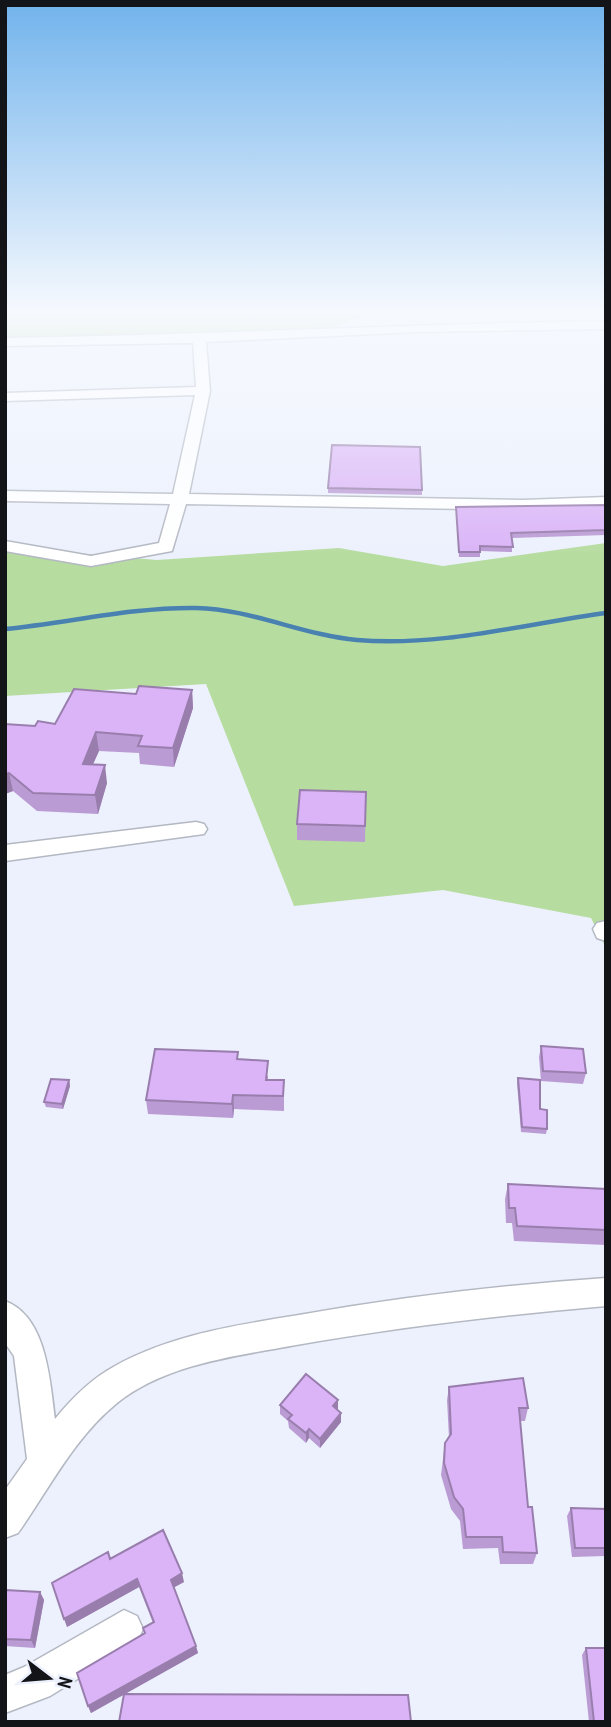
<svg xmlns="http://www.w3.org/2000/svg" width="611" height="1727" font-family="'PT Sans Narrow',sans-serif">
<rect width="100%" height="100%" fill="#ecf1fd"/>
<path fill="#b7dca0" d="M5,314h363l-36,14 -78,11 -249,6z
M606,543v405l-15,-30 -148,-28 -149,16 -88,-222 -201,12v-149l152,13 182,-12 104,18z"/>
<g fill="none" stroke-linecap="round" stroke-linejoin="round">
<path stroke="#4982b1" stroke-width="4.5" d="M5,629c63,-6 127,-22 191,-21 55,1 106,27 161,32 84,7 167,-16 249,-27"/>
<defs>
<path id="minor" d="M606,321v8l-189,3 -211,10 4,49 -21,103 334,6 83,-3v10l-83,3 -337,-6 -14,47 -81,15 -86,-15v-10l86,15 68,-13 11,-39 -165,-3v-10l168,3 22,-99 -190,6v-8l191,-6 -3,-44 -188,3v-8c201,-3 400,-14 601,-17z
M196,822l8,2 3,5 -3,5 -199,27v-16z
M606,921v20l-9,-3 -4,-9 4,-6z
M606,1278v28c-104,9 -207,21 -310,39 -60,11 -130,19 -179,58 -43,35 -68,86 -99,130l-13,5v-48l22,-31 -13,-103 -9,-13v-42c42,16 45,80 50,118 17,-21 36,-40 60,-53 56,-31 121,-41 184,-51 101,-18 204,-30 307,-37z
M124,1610l13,6 6,13 -6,13 -87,54 -45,17v-38l19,-8z"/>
</defs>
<use href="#minor" stroke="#b3b8c2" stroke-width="3"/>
<use href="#minor" fill="#fff" fill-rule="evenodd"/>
</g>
<path fill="#bb9bd4" d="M328,488l94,2v5l-94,-2z
M606,505v30l-94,3v14l-32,-1v6h-21l-3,-50z
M192,690l1,18 -19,59 -34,-3 -1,-11 -40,-2 -6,13 14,19 -9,31 -61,-3 -24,-20 -8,3v-70l30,2 20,-2 81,-30z
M366,792l-1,50 -68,-2v-16z
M541,1046l45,27 -3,11 -42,-3 -2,-24z
M238,1052v7l30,17v4h16v31l-50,-2 -1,9 -85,-4 -2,-14z
M518,1078l22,31 7,20 -1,5 -25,-2 -4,-49z
M69,1080l1,6 -7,23 -17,-2 -2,-5z
M508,1184l98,5v56l-92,-4 -2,-18h-6l-1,-24z
M449,1387l79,21 -3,13h-5l8,86 9,46 -4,11h-33l-2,-16 -35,1 -3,-28 -9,-12 -10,-34 4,-32 4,-5 -2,-38z
M338,1400l-1,10 4,12 -21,26 -11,-10 -3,5 -17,-15 -1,-7 -8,-7v-9z
M571,1508l35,1v47l-34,1 -5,-41z
M110,1559l74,23 -10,5 24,66 -107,60 -3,-7 65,-83 -14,-36 -72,40z
M5,1590l35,2 4,8 -9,48 -30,-2z
M586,1648l20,74h-17l-7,-67z"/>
<path fill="#997ead" d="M192,690l1,18 -19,59 -1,-19z
M96,732l3,19 -14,31 -2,-18z
M105,765l2,18 -9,31 -3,-19z
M9,773l4,18 -8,3v-20z
M69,1080l1,6 -7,23 -1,-5z
M233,1095l1,14 -1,9 -1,-14z
M338,1400v9l-5,7v-10z
M341,1413v9l-21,26v-9z
M309,1429v9l-3,5v-10z
M182,1573l2,9 -11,6 -2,-8z
M137,1579l2,8 -72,40 -3,-8z
M40,1592l4,8 -9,48 -4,-8z
M196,1646l2,7 -107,60 -3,-7z"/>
<path fill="#dab4f7" stroke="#997ead" stroke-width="2" d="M332,445l88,2 2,43 -94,-2z
M606,505v25l-95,3 2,14 -33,-1v6h-21l-3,-45z
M139,686l53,4 -19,58 -35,-2 4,-10 -46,-4 -13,32 22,1 -10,30 -62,-2 -24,-20 -4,1v-50l30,2 3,-5 17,3 19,-35 62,5z
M300,790l66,2 -1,34 -68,-2z
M541,1046l42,3 3,24 -43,-2z
M155,1049l83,3 -1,7 31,2 -2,19h18l-1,16 -50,-1 -1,9 -86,-4z
M518,1078l22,2v29l7,1v19l-25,-2z
M51,1079l18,1 -7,24 -18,-2z
M508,1184l98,5v41l-89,-4 -2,-18h-6z
M306,1374l32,26 -5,6 8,7 -21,26 -11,-10 -3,4 -18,-14 4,-4 -12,-10z
M523,1378l5,30h-9l9,99h4l5,46 -34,-1 -1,-15h-36l-3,-28 -9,-12 -10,-34 1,-20 6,-9 -2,-47z
M571,1508l35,1v39h-31z
M163,1530l19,43 -11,7 25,66 -108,60 -11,-33 68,-40 -2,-5 11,-6 -17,-43 -73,40 -12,-36 56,-31 2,7z
M5,1590l35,2 -9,48 -26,-1z
M586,1648h20v74h-12z
M124,1694l284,1 3,27h-292z"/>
<linearGradient id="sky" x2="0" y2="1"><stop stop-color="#71b3ec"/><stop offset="0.56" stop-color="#f6f9fe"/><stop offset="1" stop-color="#f6f9fe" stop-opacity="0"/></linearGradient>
<rect width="611" height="556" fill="url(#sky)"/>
<rect width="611" height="1727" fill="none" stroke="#131418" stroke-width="14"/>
<g transform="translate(49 1678) rotate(106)" stroke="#ecf1fd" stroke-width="5" paint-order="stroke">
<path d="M0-5L12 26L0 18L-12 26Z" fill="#131418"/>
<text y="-10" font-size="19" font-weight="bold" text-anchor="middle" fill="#131418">N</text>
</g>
</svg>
